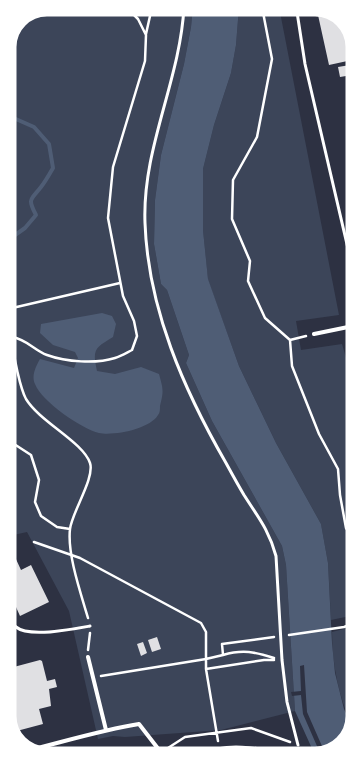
<svg xmlns="http://www.w3.org/2000/svg" width="362" height="763" font-family="'Fira Sans Condensed',sans-serif">
<rect width="100%" height="100%" fill="#2d3142"/>
<path fill="#3c4559" d="M47,7h146l-2,20 -7,37 -23,91 -6,45 -1,44 7,40 6,6 22,65 -3,8 26,58 70,125 4,19 9,146 -74,19 -96,7 -12,-1 -15,3 -29,-128 -42,-79 -18,4 -2,-491 12,-26z
M239,7h40l60,308 -43,6 5,29 41,-6 12,41 1,230 -24,5 -3,-57 -7,-39 -45,-81 -37,-77 -31,-86 -5,-50v-61l11,-44 17,-52 5,-28z
M355,626v90l-3,10c-13,-29 -20,-61 -20,-94z"/>
<path fill="#4f5d75" d="M193,7h46l-3,38 -5,28 -17,52 -11,44v61l5,49 31,87 37,77 45,81 7,39 4,80 3,30 9,36 8,17 -4,12 -18,15h-16l-19,-42 -9,-146 -4,-19 -70,-125 -26,-58 3,-8 -22,-65 -6,-6 -7,-40 1,-44 6,-45 23,-91 7,-37z
M102,313l10,3 4,8 -3,13c-18,11 -21,12 -16,34l18,3 26,-7 18,7c4,15 5,16 1,32 0,3 0,7 -2,9 -8,14 -44,21 -59,18 -17,-4 -58,-32 -64,-49 -4,-8 1,-18 5,-25l34,9 4,-10 -3,-6 -22,-7 -13,-12 1,-9z"/>
<path fill="#2d3142" d="M304,665l3,47 18,41h-5l-17,-39 -2,-19 -9,1 -1,-4 10,-1 -1,-25z"/>
<g fill="none" stroke-linecap="round" stroke-linejoin="round">
<path stroke="#4f5d75" stroke-width="4" d="M7,100l2,16 25,11 15,17 4,24c-4,7 -8,14 -12,19 -10,13 -14,11 -5,28l-11,13 -17,12"/>
</g>
<path fill="#e0e0e3" d="M331,12l8,3 13,17v28l-23,5 -11,-50z
M350,65l2,10 -12,2 -2,-10z
M9,544l12,26 10,-5 18,37 -29,14 -4,-9 -7,4z
M157,637l4,12 -9,3 -4,-12z
M143,642l4,11 -6,3 -4,-12z
M40,660l2,1 5,20 8,-2 2,8 -8,2 2,17 -12,3 4,15 -30,8 1,4 -4,-5v-63z"/>
<g fill="none" stroke-linecap="round" stroke-linejoin="round">
<path stroke="#fff" stroke-width="2.5" d="M262,7l10,52 -15,78 -24,43 -1,39 18,42 -2,20 17,37 25,22 16,-4
M146,34l6,-27
M8,309l112,-26
M8,313c4,10 3,20 4,30 2,14 8,45 14,56 14,23 57,43 64,64 5,15 -18,49 -20,66 -3,25 11,65 18,89
M350,335l-1,8 4,15
M12,337c14,2 22,13 35,18 19,7 49,9 68,3 6,-2 11,-5 17,-8l5,-14 -3,-15 -11,-25 -15,-78 5,-51 32,-106 1,-26 -8,-16 -12,-12
M290,340l2,26 27,68 19,35 2,26 6,33 8,12
M9,442h2l20,13 8,25 -4,22 6,14 16,11 13,2
M34,542l46,16 121,65 5,9v37l12,72
M289,635l55,-8 11,-4
M274,637l-52,7 1,11c20,-6 32,-3 51,3
M88,650l2,-17
M206,669l58,-9h10
M101,676l105,-17 17,-4
M168,748l17,-11 66,-9 39,14"/>
<path stroke="#fff" stroke-width="3" d="M184,7c-4,74 -42,141 -39,216 3,86 39,167 81,240 6,11 12,22 18,32 14,22 25,35 32,61l6,104 5,42 11,43
M299,7l-2,5 8,52 48,206
M10,621v-1c2,2 4,5 6,7 13,11 58,2 74,-1"/>
<path stroke="#fff" stroke-width="4" d="M314,334l39,-8
M88,657l18,73
M30,750c36,-9 72,-20 109,-26l24,31
M207,754c16,-11 53,-6 72,0"/>
</g>
<path d="M0 0H362V763H0ZM47 14H315A33 33 0 0 1 348 47V716A33 33 0 0 1 315 749H47A33 33 0 0 1 14 716V47A33 33 0 0 1 47 14Z" fill="#fff" fill-rule="evenodd"/>
<path fill="none" stroke="#fff" stroke-width="5" d="M47 14H315A33 33 0 0 1 348 47V716A33 33 0 0 1 315 749H47A33 33 0 0 1 14 716V47A33 33 0 0 1 47 14Z"/>
</svg>
